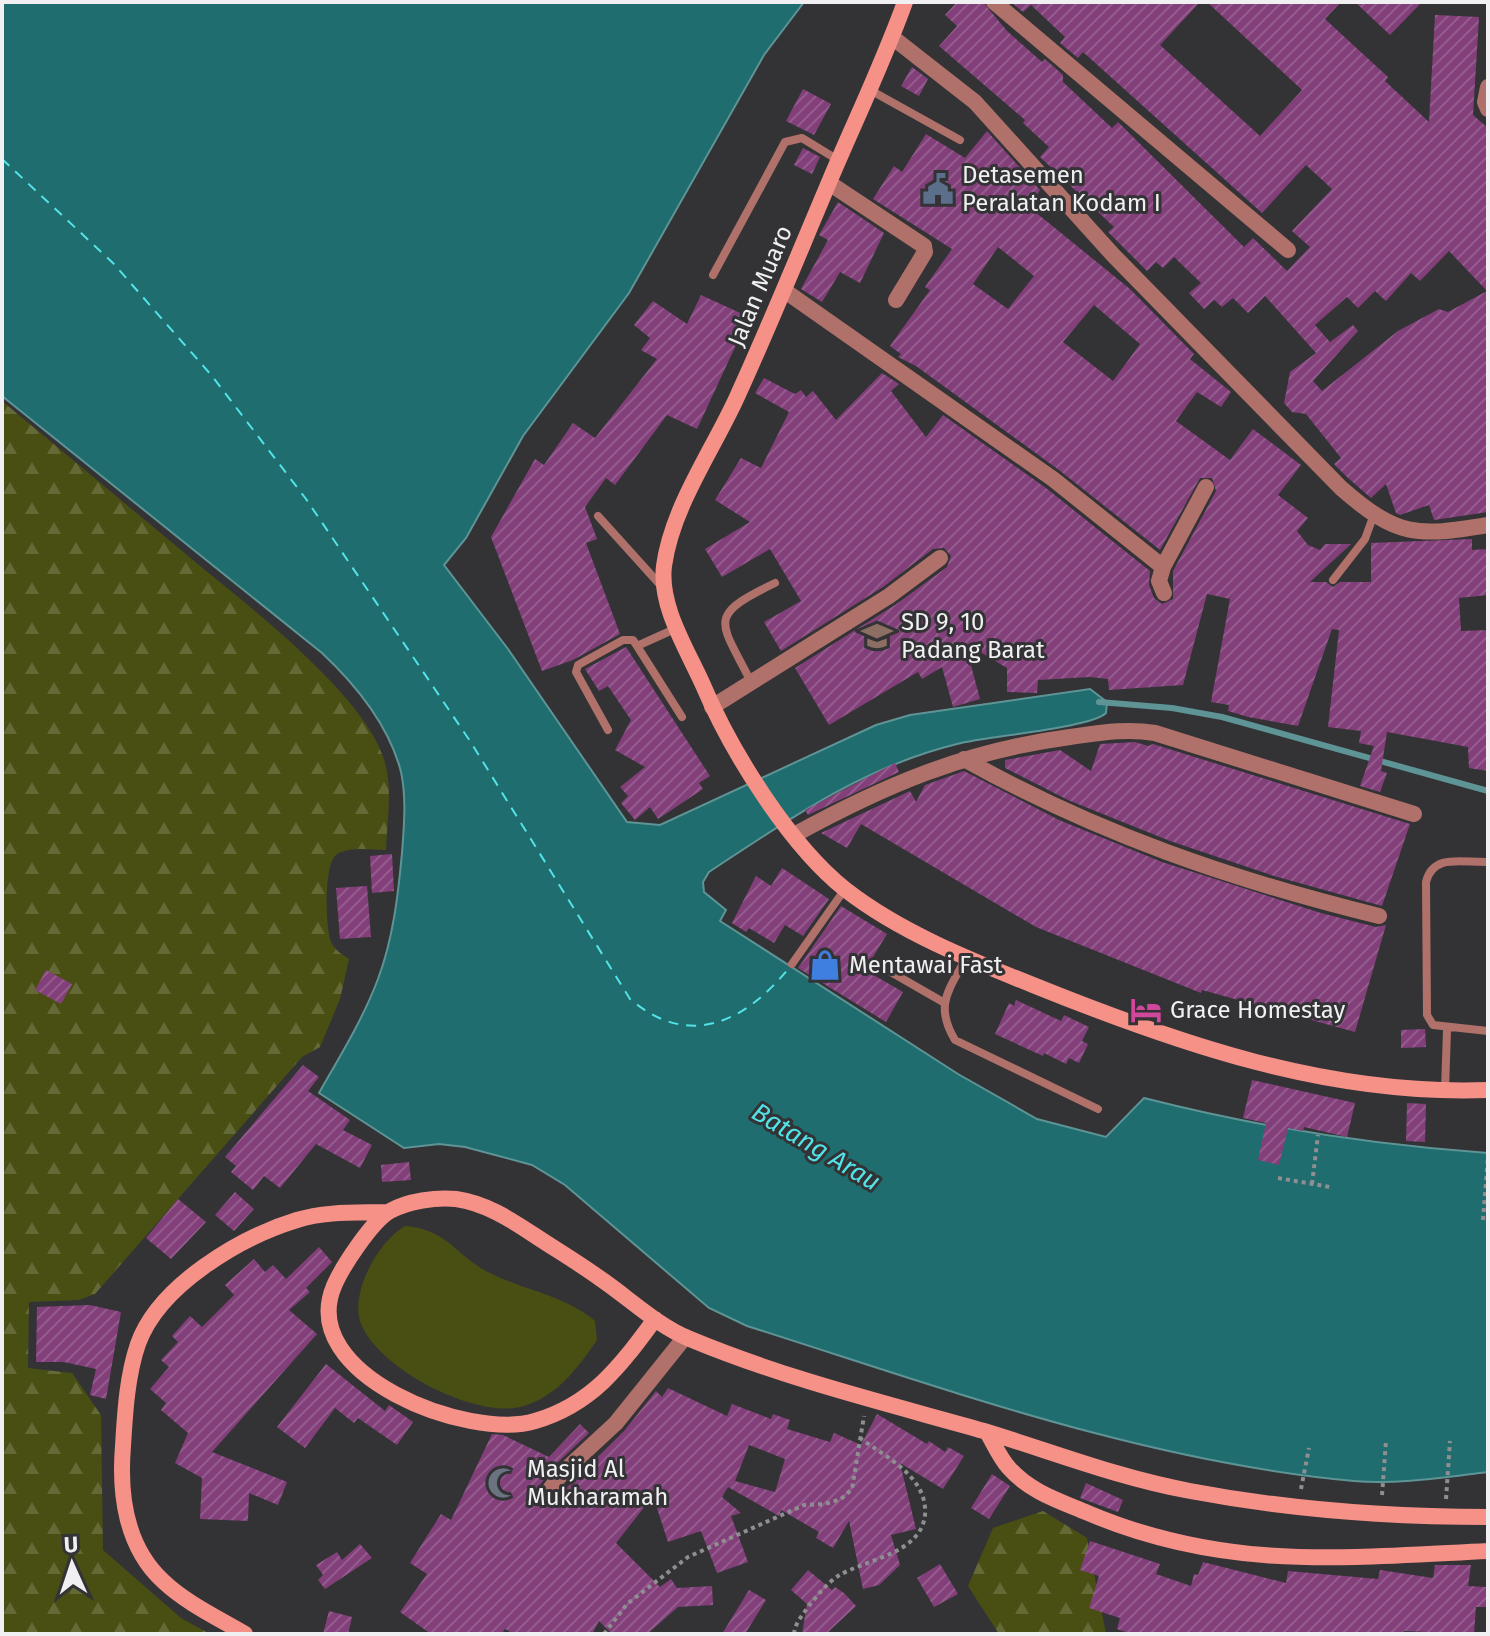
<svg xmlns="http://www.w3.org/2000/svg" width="1490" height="1636" font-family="'Fira Sans',sans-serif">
<defs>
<pattern id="forest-firs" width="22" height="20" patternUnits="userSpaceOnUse" patternTransform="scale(2)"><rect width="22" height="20" fill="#494f13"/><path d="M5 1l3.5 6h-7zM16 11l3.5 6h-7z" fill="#646936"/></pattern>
<pattern id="building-hatch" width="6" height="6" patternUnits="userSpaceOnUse" patternTransform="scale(2)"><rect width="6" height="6" fill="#823f7a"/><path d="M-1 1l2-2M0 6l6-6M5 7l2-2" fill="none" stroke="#945b8d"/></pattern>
</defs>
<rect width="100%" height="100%" fill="#333336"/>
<path fill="#494f13" d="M405,1226c41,3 50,28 81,45 35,19 77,23 109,50l2,19c-20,29 -41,58 -77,67 -47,11 -145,-40 -160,-86 -9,-31 19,-80 45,-95z"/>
<path fill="url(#forest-firs)" d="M2,401c64,53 127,106 191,159 53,44 165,130 189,194 12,29 5,65 4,96 -14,0 -38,-4 -50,5 -12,9 -11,72 -5,87 4,8 10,12 18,17l-9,40 -20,48 -18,10 -207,237 -16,6 -50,2 -1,66 44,5 29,42 2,135 78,68 29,16h-208z
M1043,1511l44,27 19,96h-107l-31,-48 25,-58z"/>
<path fill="#1f6d6e" stroke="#5e9496" stroke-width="2" d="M2,2h802l-40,53 -135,238 -106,143 -57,102 -22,27 64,84 119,173 33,3 216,-100 34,-10 180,-26 17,13 -1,11c-15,15 -119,23 -149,31 -94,23 -168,75 -248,128l-6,10 1,10 22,18 -6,11 238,153 79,45 69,18 38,-39c114,29 227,47 344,55v319c-42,5 -91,13 -134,9 -209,-19 -408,-92 -607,-155l-38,-18 -144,-123 -33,-20 -67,-18 -26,-3 -35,4 -85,-55c21,-37 44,-74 59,-114 15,-40 20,-83 24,-126 2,-26 5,-59 -2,-85 -13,-45 -45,-84 -78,-115l-320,-257z"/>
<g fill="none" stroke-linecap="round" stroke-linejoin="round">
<path stroke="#5e9496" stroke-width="6" d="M1099,702l73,6 50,9 266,74"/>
<path stroke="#53e3e7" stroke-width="2" stroke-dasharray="10 8" stroke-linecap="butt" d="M2,159l111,104 99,113 94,123 164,242 160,258c59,50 114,24 159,-31"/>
</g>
<path fill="url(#building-hatch)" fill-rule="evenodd" d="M957,2h26l24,29 35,31 3,-3 18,16v7l49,46 6,-6 126,125 9,-9 34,33 23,-24 -18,-16 40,-42 -26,-24 -44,48 -179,-161 -5,6 -18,-15 5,-6 -34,-32 -8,7 -12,-10h189l-40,43 100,91 42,-46 -95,-88h134l-16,17 63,58 -3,4 44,41 6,-107 44,2 -6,98 15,13v384l-54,8 -5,-15 -29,10 -4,-2 -10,-29 -15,14 -23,-20 -14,-14 7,-6 -35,-44 -14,-2 -8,-9 6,-31 26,-19 -51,-57 -17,17 -15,-15 -11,9 -8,-7 -10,9 -15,-16 12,-10 -27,-26 -11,11 -7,-6 -9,9 -39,-39 6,-5 -74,-70 9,-10 -26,-24 2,-3 -86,-74 18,-20 -12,-11zM1449,251l38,40 -39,21 -9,-3 -41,22 -76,60 -9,-10 45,-50 -5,-6 -23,17 -15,-17 32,-28 11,11 17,-17 11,10 25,-28 9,8z
M1355,2h67l-32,33z
M912,67l16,12 -9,17 -18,-10z
M803,89l28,15 -17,31 -28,-14z
M987,131l53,59 -11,17 101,82 64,65 -4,5 41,33 -10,15 -24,-15 -21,29 54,39 23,-31 48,36 -23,30 30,23 -11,13 11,14 12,5 5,-6h26l-41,38h16l7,5 7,-5h31v-39l101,-4v11l16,-1v46l-29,3 2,33 27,-1v141l-19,-3 -1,-21 -81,-15 -6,39 6,2 -7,19 -20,-6 14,-40 -15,-3 2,-12 -33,-4 11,-97 -7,-1 -34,97 -50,-9 -20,-6 1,-6 -18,-3 19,-103 -23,-5 -24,91 -74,5 -1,-11 -18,-2 -52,3 -1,13 -30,-1v-24l-42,-25 15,56 -27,8 -11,-40 -20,12 -4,-7 -89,53 -34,-57 100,-63 52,-38 4,-11 -7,-8 -11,1 -50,38 -102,64 -17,-29 37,-21 -31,-52 -48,28 -17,-28 45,-27 -35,-22 26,-42 20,10 28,-56 -34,-19 9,-15 31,16 6,-4 5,7 7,-6 23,29 46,-47 17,11 -8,7 35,46 17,-22 103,73 104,83 -1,14 5,13 8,6 11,-5v-28l43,-80 -4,-13h-12l-40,72 -101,-80 -143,-104 -18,-9 3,-3 -11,-8 40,-56 -5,-3 27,-38 -79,-50 21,-33 8,6 24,-38 39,24zM998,247l36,29 -26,33 -35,-25zM1094,305l46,39 -27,37 -50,-39z
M803,148l17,9 -8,17 -18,-9z
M838,202l46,31 -24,50 -20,-11 -18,30 -21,-13 27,-49 -9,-5z
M701,295l48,22 -52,112 -30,-14 -52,70 -9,-7 -21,29 12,32 -11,4 34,91 -47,26 -31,11 -51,-134 44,-78 9,6 29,-42 22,15 62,-79 -16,-9 9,-12 -16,-13 19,-24 34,23z
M626,647l84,129 -11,7 4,6 -45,30 -8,-12 -15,13 -14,-17 7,-7 -8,-9 25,-20 -30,-17 16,-30 -23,-34 -9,5 -14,-22z
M1135,742l13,4 5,-2 257,80 -28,82 -108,-30 -104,-35 -102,-41 -63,-32v-8l55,-10 31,21 9,-27z
M895,763l4,9 -91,43 -3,-5z
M964,771l95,49 103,42 159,51 55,14 10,-2 -31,107 -153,-42 -1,3 -165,-66 -175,-103 -14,24 -26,-15 89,-42 6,11 9,-17z
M392,854l2,37 -22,2 -2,-37z
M782,868l47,31 -26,37 -18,-11 -11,18 -25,-15 -3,4 -14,-9 24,-47 15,10z
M367,886l4,51 -31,2 -4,-51z
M841,906l46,28 -22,36 38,22 -17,30 -88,-54z
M46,970l26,14 -11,20 -26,-14z
M1016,1000l45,21 3,-6 25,12 -7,14 6,3 -9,19 -10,-5 -3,6 -22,-11 -1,3 -48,-22 14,-31 5,3z
M1425,1029l1,18 -25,1v-18z
M303,1065l16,12 -11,14 42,29 -7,10 29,15 -12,23 -44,-24 -36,44 -16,-12 -11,14 -22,-18 5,-6 -11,-9z
M1252,1080l103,23 -8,34 -43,-10 -1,4 -15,-3 -9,37 -21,-5 8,-37 -23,-5z
M1407,1103l19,1 -1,38 -19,-1z
M409,1162l2,18 -29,2 -1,-17z
M235,1192l19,17 -20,22 -19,-16z
M178,1199l28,23 -35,37 -25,-21z
M319,1247l13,15 -26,26 4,4 -21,18 28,24 -105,118 75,30 -9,23 -29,-12 -1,28 -48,-2 2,-41 -27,-15 13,-30 -27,-23 5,-7 -16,-14 19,-22 -8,-7 17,-18 -6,-6 18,-20 12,11 32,-32 -9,-10 29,-26 11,13 8,-7 13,14z
M90,1305l31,7 -15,87 -16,-4 6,-26 -32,-7h-28l1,-55z
M326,1364l59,47 4,-6 24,17 -16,23 -39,-27 -4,5 -19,-15 -30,40 -28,-21z
M668,1388l59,28 5,-12 39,15 2,-5 17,6 -3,9 43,13 4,-9 27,12 16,-31 50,30 2,-3 16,11 3,-5 16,9 -21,33 -43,-26 16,66 -25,6 9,30 -21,20 -16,4 -14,-68 -16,27 -17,-10 3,-6 -38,-22 -2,6 -51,-29 -6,10 19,16 -10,3 17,46 -31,11 -16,-42 -33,11 -15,-46 -37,47 44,44 11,-8 6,9 35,-2 1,19 -35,2 -31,27h-35l-13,-13 -7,13h-78l-9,-5 -4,5h-70l-31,-22 27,-38 -17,-11 31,-49 10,6 41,-86 11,1 46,22 31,-33 9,9 -34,32 -16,21 -1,11 14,5 72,-71 32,-40 6,6zM749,1445l36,14 -10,33 -40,-11z
M992,1474l18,12 -21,33 -18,-11z
M1086,1483l37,17 -5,12 -38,-14z
M1090,1541l70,23 -4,10 35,12 3,-12 4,1 5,-13 83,21 2,-12 90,8 2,-9 53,8 2,-13h36l-3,21 18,1v20h-10l-2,27 -70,-3 -1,3h-272l-14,-5 3,-11 -31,-10 10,-32 -19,-6z
M360,1544l12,14 -47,31 -7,-9 5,-5 -7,-10 21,-13 5,8z
M940,1564l18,30 -24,13 -17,-29z
M808,1570l24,20 3,-3 9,6 12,13 -30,28h-24l5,-30 -16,-14z
M749,1590l17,10 -21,34h-23z
M329,1611l23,6 -4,17h-25z"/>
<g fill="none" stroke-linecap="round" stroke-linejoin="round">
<path stroke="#8f8f92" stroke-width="4" stroke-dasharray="4 4" stroke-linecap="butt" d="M1278,1178l52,9
M1312,1184l6,-49
M1483,1220l5,-63
M1301,1489l8,-41
M1382,1495l4,-54
M1446,1499l4,-58
M604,1634l23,-30 61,-47 116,-52 21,-1 16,-5 11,-10 12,-73
M794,1634c1,-11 8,-18 14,-27 8,-10 19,-24 30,-31 28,-17 83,-22 87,-61 3,-37 -37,-57 -64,-76"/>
<path stroke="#b0716a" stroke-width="8" d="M870,90l90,50
M713,275l72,-133 17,-4 36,22
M598,516l65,72
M1333,580l32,-41 8,-22
M637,646l40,-18
M752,684c-31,-63 -48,-67 23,-101
M608,730l-32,-58 2,-7 45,-25h10l4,6 45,71
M1488,862c-25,1 -55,-9 -62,20l1,133 6,10 55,6
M966,958c-17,32 -32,47 -11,82l143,69
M792,964l53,-75
M889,971l54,31
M1445,1090l2,-60"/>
<path stroke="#b0716a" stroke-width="16" d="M994,2l294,248
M892,37l83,65 139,154 227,232c56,49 75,49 147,37
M1488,87l-3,15 3,7
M829,183l95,63 1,6 -29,48
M785,291l268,188 110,88 -4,14 5,12
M1163,567l43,-80
M712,707l177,-111 51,-38
M964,759c132,74 268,121 415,157
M794,835c91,-50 171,-84 276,-98 29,-4 56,-9 85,-4l259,81
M548,1492l14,-19 54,-50 69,-86"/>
<path stroke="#f69188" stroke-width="16" d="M905,2c-22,61 -50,119 -75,178 -31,73 -60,145 -93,217 -24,53 -65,110 -73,169 -5,40 23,83 39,119 28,66 86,160 143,205 54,42 124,70 187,95 146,59 296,111 455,105
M655,1319c-34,46 -62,85 -120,102 -66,20 -239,-46 -201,-135 8,-19 38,-65 56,-75 18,-10 46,-14 66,-12 29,4 54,20 78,36 21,14 43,27 64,42 30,20 58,48 92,62 96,40 195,64 294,92 69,21 135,47 206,60 95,18 201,26 298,26
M987,1432c7,12 13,26 22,36 21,24 51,33 79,45 137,58 255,45 400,38
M245,1634c-27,-16 -59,-31 -82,-53 -37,-34 -44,-87 -40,-135 2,-33 4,-70 15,-102 21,-59 103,-107 159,-124 29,-9 61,-7 91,-8"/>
</g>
<defs>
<symbol id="civic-bare" viewBox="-9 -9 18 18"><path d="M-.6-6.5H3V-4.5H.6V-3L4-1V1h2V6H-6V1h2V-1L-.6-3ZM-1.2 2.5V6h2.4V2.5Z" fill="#5c6f8a" stroke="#333336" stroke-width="2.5" paint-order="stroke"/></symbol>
<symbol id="school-bare" viewBox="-9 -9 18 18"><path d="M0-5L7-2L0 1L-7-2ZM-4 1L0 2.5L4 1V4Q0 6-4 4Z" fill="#8d6e63" stroke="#333336" stroke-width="2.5" paint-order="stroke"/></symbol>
<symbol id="shop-bare" viewBox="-9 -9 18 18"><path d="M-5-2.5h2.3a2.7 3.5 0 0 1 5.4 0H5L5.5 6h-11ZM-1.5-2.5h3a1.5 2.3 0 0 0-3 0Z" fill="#3f7fe0" stroke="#333336" stroke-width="2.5" paint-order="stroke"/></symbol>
<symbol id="hotel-bare" viewBox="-9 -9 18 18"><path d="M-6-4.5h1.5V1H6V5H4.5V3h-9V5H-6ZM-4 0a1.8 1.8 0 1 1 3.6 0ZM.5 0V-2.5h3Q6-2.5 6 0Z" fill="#d1479c" stroke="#333336" stroke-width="2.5" paint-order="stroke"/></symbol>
<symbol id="mosque-bare" viewBox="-9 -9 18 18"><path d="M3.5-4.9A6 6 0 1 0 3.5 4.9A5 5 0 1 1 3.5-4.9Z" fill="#6b7280" stroke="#333336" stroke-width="2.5" paint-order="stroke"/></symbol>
</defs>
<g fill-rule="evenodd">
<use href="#civic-bare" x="916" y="167" width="44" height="44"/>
<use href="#school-bare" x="855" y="614" width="44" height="44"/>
<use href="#shop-bare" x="803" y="943" width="44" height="44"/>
<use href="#hotel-bare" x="1124" y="988" width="44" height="44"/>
<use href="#mosque-bare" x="481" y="1461" width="44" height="44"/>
</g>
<g text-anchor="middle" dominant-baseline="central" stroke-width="6" stroke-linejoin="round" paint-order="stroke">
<g font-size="24" fill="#f0f0f2" stroke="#333336" text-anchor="start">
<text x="962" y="175">Detasemen<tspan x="962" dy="28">Peralatan Kodam I</tspan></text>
<text x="901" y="622">SD 9, 10<tspan x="901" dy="28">Padang Barat</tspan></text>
<text x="849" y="965">Mentawai Fast</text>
<text x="1170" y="1010">Grace Homestay</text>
<text x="527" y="1469">Masjid Al<tspan x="527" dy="28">Mukharamah</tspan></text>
</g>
<g font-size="24" fill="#f0f0f2" stroke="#333336">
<text transform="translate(760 286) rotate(-67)">Jalan Muaro</text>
</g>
<g font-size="26" font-style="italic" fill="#53e3e7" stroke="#333336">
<text transform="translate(816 1147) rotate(31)">Batang Arau</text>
</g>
</g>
<rect width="1490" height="1636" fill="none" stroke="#f0f0f2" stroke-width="8"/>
<g transform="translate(72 1564) rotate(357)" stroke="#333336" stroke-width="6" paint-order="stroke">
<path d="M0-6L14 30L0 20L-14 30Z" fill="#f0f0f2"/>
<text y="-12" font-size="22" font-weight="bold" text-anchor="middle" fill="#f0f0f2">U</text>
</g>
</svg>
